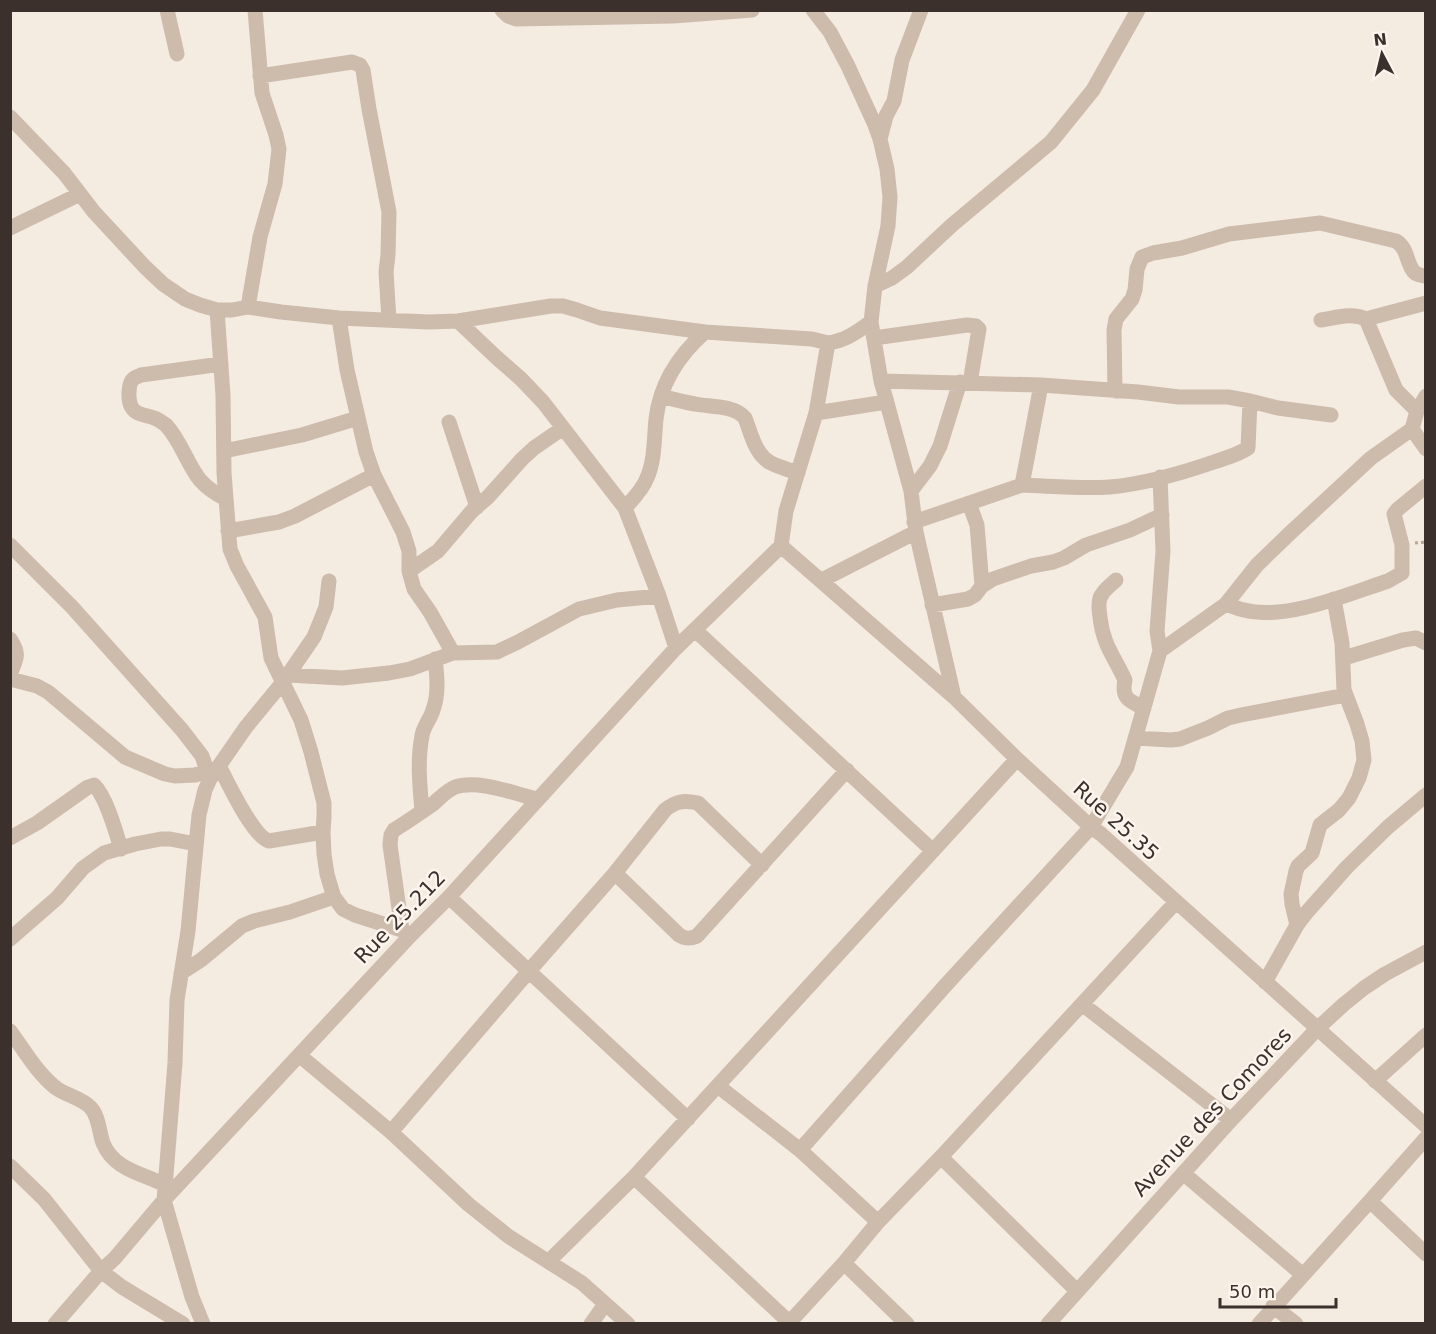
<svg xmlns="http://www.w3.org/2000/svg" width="1436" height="1334" font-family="'DejaVu Sans',sans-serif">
<rect width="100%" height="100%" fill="#f4ebe1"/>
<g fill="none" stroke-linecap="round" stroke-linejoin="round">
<path stroke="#b9a596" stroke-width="3" stroke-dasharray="3 3" stroke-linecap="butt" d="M1415,543l11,-1"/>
<path stroke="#cdbbac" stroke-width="15" d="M167,10l10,44
M502,10l6,6 8,3 157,-3 79,-6
M260,76l92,-14 8,3 3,5 6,39 20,103 -1,43 -2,17 3,48
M10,117l54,56 30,39 51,55 18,17 22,15 15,6 17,5h15l16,-3 33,5 58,6 90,4 29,-1 93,-15h12l14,4 23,8 105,14 107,7 16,4
M880,139l6,-23 8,-15 8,-41 19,-50
M10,228l70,-34
M875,286l17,-8 15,-11 45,-42 99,-83 42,-52 45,-80
M248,307l12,-70 15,-53 4,-35 -3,-14 -14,-42 -7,-83
M217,310l6,85 1,78 6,76 7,17 28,51 6,41 30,62 10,32 13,51v14l-1,15 1,22 3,20 5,17 2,6 9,12 12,6 47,15 8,6
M339,318l8,52 19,82 8,23 29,57 6,19v20l5,18 16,23 23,41
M1321,320c14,-2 31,-8 45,-1
M458,321l38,36 25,22 22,23 82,106 34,88 17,52
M871,322l10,59 30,110 5,41 38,165
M874,338l93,-13 9,1 3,3 -9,54
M221,364l-80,11c-2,1 -6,2 -8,4 -5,5 -5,21 -2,27 5,10 14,8 23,12 4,1 9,5 12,7 15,16 21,39 34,55 7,8 16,14 26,19
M881,381l160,4 97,7 41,5h49l22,4 28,7 53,7
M1115,391l-1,-61 2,-11 16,-20 3,-9 2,-21 5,-12 11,-4 29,-5 47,-14 91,-11 76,18c13,8 10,24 19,32 2,1 8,3 11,3
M661,396c11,3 22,6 34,8 15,3 39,1 50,14 6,15 10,37 26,45 8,4 18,7 27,10
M1417,411l-21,-21 -30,-71 60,-16
M816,413l70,-11
M449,422l28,85
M1412,429l14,20
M224,451l78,-16 56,-17
M1160,477l3,74 -6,80 3,20
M1022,485c29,1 59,4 88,2 34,-3 72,-14 104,-25 11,-4 24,-7 34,-14l2,-47
M911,491l19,-25 10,-20 20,-64
M969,503l8,22 5,61
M625,508c8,-9 18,-19 22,-30 8,-18 7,-40 9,-59 4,-36 23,-64 49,-87
M914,522l108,-37 19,-100
M228,531l51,-9 16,-6 79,-41
M10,545l62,62 110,123 20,26 8,23
M781,546l173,151 63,62 74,68 10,7 325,292
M781,546l5,-35 30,-98 12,-70c17,-2 29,-11 43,-21l4,-36 13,-60 2,-29 -3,-28 -7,-30 -5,-14 -27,-59 -18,-34 -17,-22
M409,571l29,-20 34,-40 16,-14 34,-38 12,-11 29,-20
M822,580l94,-48
M1116,580c-6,6 -13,10 -16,18 -2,6 -1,13 0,19 3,28 14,39 25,63 -4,18 4,21 19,28
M1226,604c6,2 12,5 18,6 42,11 104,-16 144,-29l14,-8v-28l-8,-31 4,-5 28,-23
M932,605l36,-6 7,-4 7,-9 11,-7 38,-13 22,-4 11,-4 22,-13 44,-15 32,-15
M695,630l238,221
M10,639c10,15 7,19 0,35
M1344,658l59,-18 13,-2 10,5
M288,675l54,3 47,-5 21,-4 43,-16 44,-1 21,-10 61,-33 38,-9 42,-4
M10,679l27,7 11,6 77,65 40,17 10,2 20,-1 13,-4
M1135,738l36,2 9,-1 28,-11 20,-10 13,-3 105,-20
M219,766c9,16 33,70 50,75l54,-9
M422,812c-2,-25 -5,-51 0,-76 1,-9 8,-16 11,-26 6,-16 4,-35 2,-51
M10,838l27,-15 51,-36 6,-2c12,11 22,47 27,64
M615,873l64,62c6,4 11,4 18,1l150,-166
M449,897l239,222
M1297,925l-5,-21 -1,-10 5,-23 2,-5 14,-13 8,-28 19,-15 10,-12 10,-20 5,-18 -2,-19 -5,-17 -13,-34 -2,-47 -8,-44
M402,930l-12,-85 1,-10 3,-5c13,-8 26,-17 39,-26 7,-6 13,-13 22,-17 23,-8 60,7 82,12
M10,939l47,-41 26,-30 21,-15 31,-9 26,-5h9l26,5
M181,973l20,-13 41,-34 12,-5 36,-9 44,-15
M1265,982l32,-57 10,-13 40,-45 41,-40 38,-32
M1082,1004l149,116
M10,1031c14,19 27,42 46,57 11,8 26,10 35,20 8,9 8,24 12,35 11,27 39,30 62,42
M299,1055l92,77 77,72 40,32 74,47 46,41
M1375,1081l51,-46
M718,1086l82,64 78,72
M391,1132l138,-161 86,-98 50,-63c11,-9 19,-10 33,-7l64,62
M800,1150l144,-163 147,-160 36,-60 33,-116 66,-47 31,-39 31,-30 83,-77 41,-29 5,-18 9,-15
M941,1157l136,134
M10,1166l34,33 57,72 21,16 61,37
M1183,1173l120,102
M634,1177l155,145
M1370,1201l56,53
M549,1261l85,-84 383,-418
M844,1263l63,61
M1273,1306l23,18
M55,1324l46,-53 14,-13 49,-58 246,-264 39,-39 227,-249 105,-102
M203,1324l-11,-27 -28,-97 11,-137 2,-63 11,-69 11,-116 6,-25 5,-11 36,-52 37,-45 31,-45 12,-30 3,-26
M591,1324l14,-20
M788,1324l56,-61 34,-41 63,-65 235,-255
M1048,1324l183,-204 86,-91 26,-24 21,-17 21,-14 41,-22
M1259,1324l111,-123 56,-63"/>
</g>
<g text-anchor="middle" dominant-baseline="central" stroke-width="5" stroke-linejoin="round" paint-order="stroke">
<g font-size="21" fill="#3b302b" stroke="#fbf5ee">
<text transform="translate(1116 821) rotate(42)">Rue 25.35</text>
<text transform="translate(400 917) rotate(-46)">Rue 25.212</text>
<text transform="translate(1212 1112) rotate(-47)">Avenue des Comores</text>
</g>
</g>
<rect width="1436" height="1334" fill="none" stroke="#3b302b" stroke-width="24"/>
<g transform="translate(1382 54) rotate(353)" stroke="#fbf5ee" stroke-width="4.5" paint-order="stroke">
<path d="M0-4.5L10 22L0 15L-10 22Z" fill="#3b302b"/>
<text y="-9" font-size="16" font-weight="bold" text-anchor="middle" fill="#3b302b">N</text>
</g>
<path d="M1220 1298v9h116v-9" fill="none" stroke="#3b302b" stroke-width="3"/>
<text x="1229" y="1298" font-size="18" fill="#3b302b" stroke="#fbf5ee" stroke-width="4.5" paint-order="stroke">50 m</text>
</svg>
